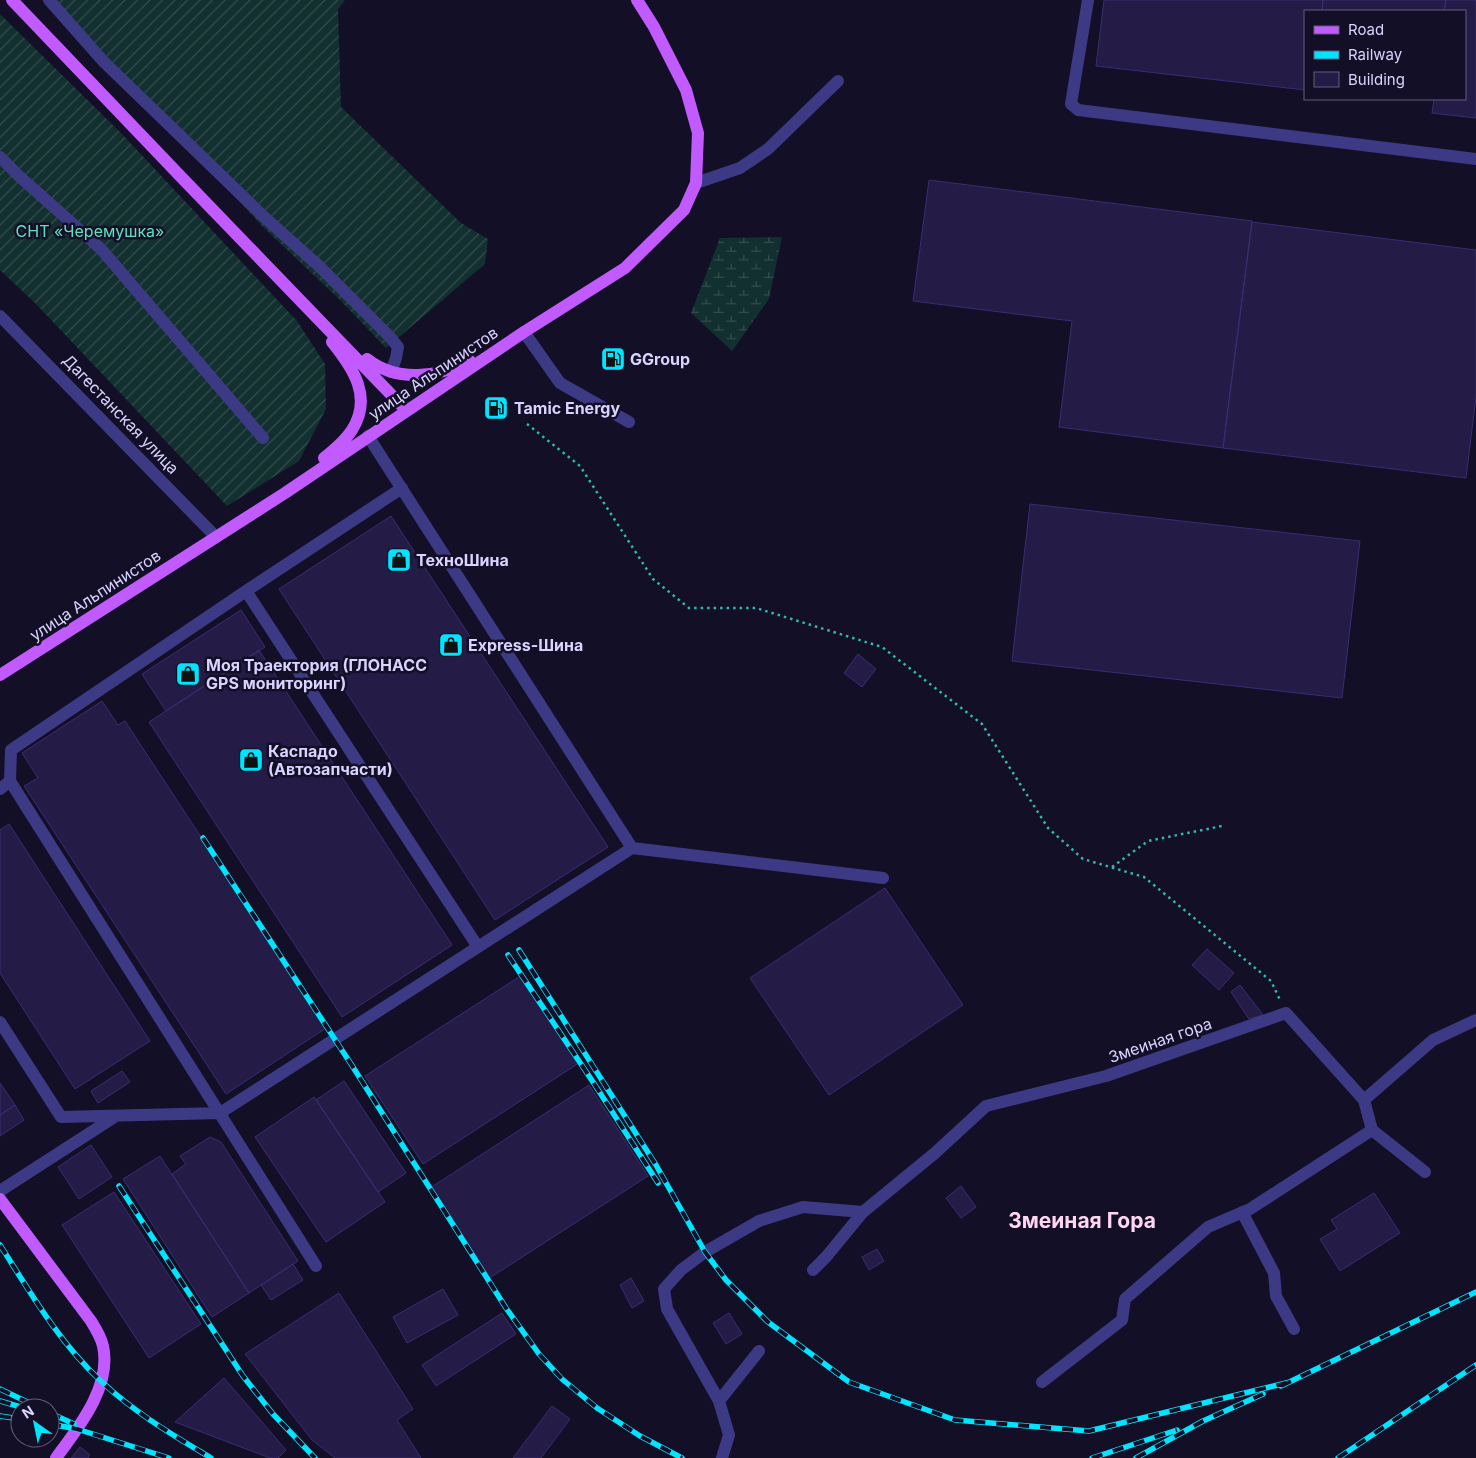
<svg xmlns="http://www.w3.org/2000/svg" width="1476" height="1458" font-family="Inter,sans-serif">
<defs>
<pattern id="wetland-marsh" width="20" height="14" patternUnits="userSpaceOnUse" patternTransform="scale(1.25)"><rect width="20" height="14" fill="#12302f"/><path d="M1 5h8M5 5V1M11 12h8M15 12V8" fill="none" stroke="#344d4e"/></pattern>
<pattern id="garden-furrows" width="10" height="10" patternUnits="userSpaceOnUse" patternTransform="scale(1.25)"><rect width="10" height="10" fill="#12302f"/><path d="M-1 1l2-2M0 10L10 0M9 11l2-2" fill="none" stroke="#344d4e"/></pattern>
</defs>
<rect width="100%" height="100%" fill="#130f26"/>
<path fill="url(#wetland-marsh)" d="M782,237l-13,62 -37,52 -41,-38 29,-75z"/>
<path fill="url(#garden-furrows)" d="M55,0h290l-7,9 3,98 120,116 27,16 -3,25 -99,84 -46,-48 -78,-74z
M0,14l122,120 175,187 28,43 1,45 -27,52 -72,45 -192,-203 -35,-33z"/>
<path fill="#241b47" stroke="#3b2d73" d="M1104,0h219l-1,11h-17v79l-209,-24z
M1323,0h123l-2,11h-122z
M1446,0h30v118l-44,-5 2,-14h31v-88h-21z
M929,180l323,41 -29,227 -164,-21 13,-106 -159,-20z
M1252,222l224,28v147l-10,81 -243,-30z
M1030,504l330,37 -18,157 -330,-37z
M391,516l217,331 -113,73 -216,-331z
M241,610l24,37 -99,64 -24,-37z
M259,650l193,295 -110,72 -193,-295z
M858,654l18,15 -14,18 -18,-14z
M102,701l16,24 7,-4 201,307 -100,66 -202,-308 14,-8 -16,-25z
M9,824l141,217 -75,48 -75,-116v-143z
M885,888l78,117 -134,90 -79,-117z
M1207,949l27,24 -15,17 -27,-25z
M522,975l57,88 -156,101 -58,-88z
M1240,985l23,30 -14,4 -18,-27z
M122,1071l8,11 -32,21 -7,-12z
M344,1081l62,92 -28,19 -62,-92z
M0,1083l15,22 -15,10z
M589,1085l59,91 -160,103 -58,-91z
M314,1097l71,105 -59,40 -71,-105z
M15,1105l9,15 -24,16v-21z
M210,1137l11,5 77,119 -49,32 -77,-119 14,-10 -6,-8z
M91,1145l21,32 -33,22 -21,-32z
M160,1156l89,137 -37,24 -89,-138z
M961,1186l15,21 -15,11 -15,-20z
M114,1192l87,132 -52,34 -87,-133z
M1374,1193l26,40 -60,38 -20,-32 17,-10 -6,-9z
M877,1249l7,12 -15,9 -7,-13z
M293,1264l10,16 -32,20 -10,-15z
M631,1278l13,23 -12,7 -12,-23z
M443,1289l15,26 -51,28 -14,-26z
M339,1293l74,116 -16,11 24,38h-86l-23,-18 -67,-86z
M502,1313l14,21 -80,52 -14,-21z
M729,1313l13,21 -16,10 -13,-21z
M224,1378l62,72 -8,8h-8l-95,-36z
M552,1406l18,13 -29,39h-28z
M80,1447l10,8 -2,3h-17z"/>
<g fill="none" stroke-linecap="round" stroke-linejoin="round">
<path stroke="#2fb8b0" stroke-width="2.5" stroke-dasharray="2.5 4" stroke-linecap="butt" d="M527,424l53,42 73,113 36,29h67l126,39 100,77 66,104 35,31 61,18 127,104 10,21
M1112,867l36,-26 74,-15"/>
<path stroke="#3d3a85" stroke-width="12" d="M49,0l55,62 159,154 56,50 71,71 8,10 -2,11 -5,14
M1088,0l-17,104 7,6 398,49
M0,157l19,19 82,73 162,189
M696,183l44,-15 28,-19 70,-68
M0,316l216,221
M524,332l36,51 69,39
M368,436l264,412
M246,591l232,356
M10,781l306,485
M0,789l10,-8 1,-31 235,-159 156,-103
M0,1022l61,95 159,-4 412,-265 251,30
M1364,1100l69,-60 43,-20
M1372,1130l53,42
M0,1191l116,-75
M1242,1212l32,61 2,23 18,33
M813,1270l13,-13 37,-45
M719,1401l40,-50
M722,1458l7,-23 -10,-34 -52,-92 -3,-20 17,-19 24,-18 54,-31 44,-14 60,5 72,-59 51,-47 120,-30 180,-63 78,87 8,30 -122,79 -42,18 -83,72 -3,21 -80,62"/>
<path stroke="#c25bff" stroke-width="12" d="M12,0l172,180 223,231
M367,359c30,24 71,18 103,2
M324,458c10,-8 21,-17 28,-28 21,-33 1,-62 -20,-88
M0,675l285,-182 239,-161 101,-64 59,-58 12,-27 2,-50 -12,-43 -32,-63 -17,-27
M0,1199l91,122c5,8 10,16 12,25 9,41 -25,82 -47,112"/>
<defs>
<path id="rail" d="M203,838l148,226 155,244 33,46 23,25 35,29 43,28 42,22
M519,950l137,215 49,87 21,28 42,42 81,60 106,38 134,11 197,-48
M508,955l85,127 65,101
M119,1186l124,190 30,38 42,44
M0,1245c30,47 60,99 102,137 33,31 71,53 109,76
M1281,1386l195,-94
M0,1389l40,19
M0,1401l24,7
M50,1413l24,11
M0,1416l20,3
M50,1424l27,5 92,29
M1092,1458l85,-28
M1136,1458l67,-37 60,-27
M1338,1458l138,-93"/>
</defs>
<use href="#rail" stroke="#00e5ff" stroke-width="5.5"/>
<use href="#rail" stroke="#130f26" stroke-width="4" stroke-dasharray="11" stroke-linecap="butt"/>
</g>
<defs>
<symbol id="fuel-square" viewBox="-11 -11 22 22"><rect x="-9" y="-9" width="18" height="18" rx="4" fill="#00e5ff" stroke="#130f26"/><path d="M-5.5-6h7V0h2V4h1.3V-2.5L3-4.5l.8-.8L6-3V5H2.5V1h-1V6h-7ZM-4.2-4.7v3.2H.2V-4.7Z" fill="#111"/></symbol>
<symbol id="shop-square" viewBox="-11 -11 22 22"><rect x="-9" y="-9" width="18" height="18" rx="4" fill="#00e5ff" stroke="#130f26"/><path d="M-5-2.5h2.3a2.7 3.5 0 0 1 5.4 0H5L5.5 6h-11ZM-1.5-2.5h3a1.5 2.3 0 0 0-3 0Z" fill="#111"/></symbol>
</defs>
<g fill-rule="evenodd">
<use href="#fuel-square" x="599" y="345" width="28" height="28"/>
<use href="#fuel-square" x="482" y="394" width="28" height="28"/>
<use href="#shop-square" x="385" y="546" width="28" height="28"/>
<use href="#shop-square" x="437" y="631" width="28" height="28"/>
<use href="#shop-square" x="174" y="660" width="28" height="28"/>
<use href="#shop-square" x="237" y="746" width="28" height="28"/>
</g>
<g text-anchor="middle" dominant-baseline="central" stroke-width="5" stroke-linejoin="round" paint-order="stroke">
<g font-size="16" fill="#5fe0c0" stroke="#130f26">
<text x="90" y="231">СНТ «Черемушка»</text>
</g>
<g font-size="16" font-weight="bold" fill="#d9d4ff" stroke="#130f26" text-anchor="start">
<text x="630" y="359">GGroup</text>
<text x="514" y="408">Tamic Energy</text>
<text x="416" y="560">ТехноШина</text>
<text x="468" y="645">Express-Шина</text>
<text x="206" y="665">Моя Траектория (ГЛОНАСС<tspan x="206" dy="18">GPS мониторинг)</tspan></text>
<text x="268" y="751">Каспадо<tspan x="268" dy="18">(Автозапчасти)</tspan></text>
</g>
<g font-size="16" fill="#d9d4ff" stroke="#130f26">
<text transform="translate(433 373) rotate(-34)">улица Альпинистов</text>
<text transform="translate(121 414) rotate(46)">Дагестанская улица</text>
<text transform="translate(95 595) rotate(-33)">улица Альпинистов</text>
<text transform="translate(1160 1040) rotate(-19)">Змеиная гора</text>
</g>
<g font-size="21" font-weight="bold" fill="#ffd6f0" stroke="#130f26">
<text x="1082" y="1220">Змеиная Гора</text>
</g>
</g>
<rect x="1304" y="10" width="162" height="90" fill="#130f26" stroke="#625e7d"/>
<rect x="1314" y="26" width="25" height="8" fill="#c25bff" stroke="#625e7d"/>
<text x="1348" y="35" font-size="15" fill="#d9d4ff">Road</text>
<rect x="1314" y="51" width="25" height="8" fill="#00e5ff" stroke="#625e7d"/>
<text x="1348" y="60" font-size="15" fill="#d9d4ff">Railway</text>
<rect x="1314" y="72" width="25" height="15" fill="#241b47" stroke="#625e7d"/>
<text x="1348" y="85" font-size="15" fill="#d9d4ff">Building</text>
<g transform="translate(35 1423) rotate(327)"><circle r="24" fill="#130f26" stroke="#625e7d"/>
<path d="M0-4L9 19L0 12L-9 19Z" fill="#00e5ff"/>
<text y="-8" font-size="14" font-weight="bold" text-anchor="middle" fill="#d9d4ff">N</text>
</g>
</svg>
